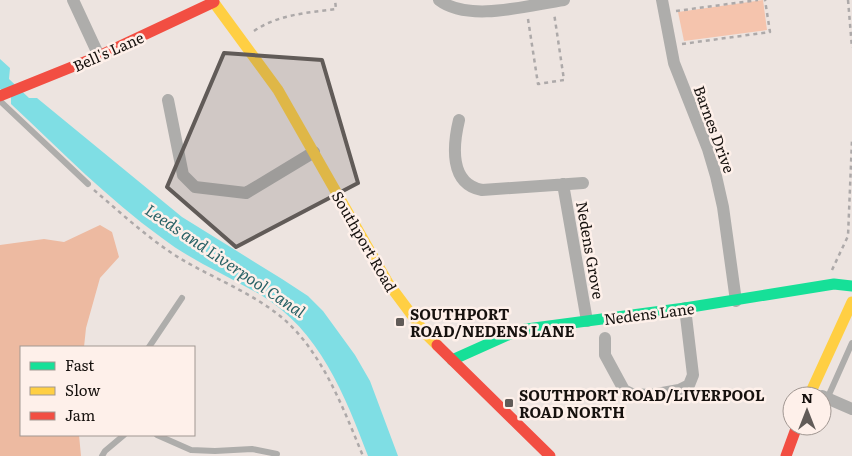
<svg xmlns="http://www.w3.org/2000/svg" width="852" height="456" font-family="Literata,serif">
<rect width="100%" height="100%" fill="#ede4e0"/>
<path fill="#f5c4ad" d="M763,0l4,30 -83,11 -6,-29z"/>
<path fill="#edbaa1" d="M100,225l12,7 7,25 -19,21 -14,50 -2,19h-63v88h58l2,21h-81v-211l44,-6 20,3z"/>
<path fill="#7fdee4" d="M0,59l10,9 -1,11 20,19h8l145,119 100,62 26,17 15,15 32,44 15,26 28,75h-30c-23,-61 -49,-126 -107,-161 -33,-19 -69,-34 -99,-57 -54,-39 -102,-88 -151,-134v-9l-11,-6z"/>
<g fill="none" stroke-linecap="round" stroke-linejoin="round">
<path stroke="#ada9a9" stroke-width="2.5" stroke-dasharray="4 4" stroke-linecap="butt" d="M848,0l4,48
M676,11l82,-11
M528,19l10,65 26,-4 -10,-67
M254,31c25,-17 53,-18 82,-22l-1,-9
M682,44l88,-12 -5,-32
M94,190c28,24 56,50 87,69 37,22 83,38 113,70 33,35 51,84 69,127
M832,270l16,-34 4,-96"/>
<path stroke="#aeadab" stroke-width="6" d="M0,101l88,83
M149,347l33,-49
M827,399l25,-56
M157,435l34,15 24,1 37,-2 25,5
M102,456l3,-5 19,-16"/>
<path stroke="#aeadab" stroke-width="12" d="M73,0l26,56
M439,0c30,23 90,5 125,0
M662,0l12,63 34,86 8,27 7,31 13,94
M168,100l15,75 12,12 51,6 68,-41
M459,120c-6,25 -10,64 23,70l101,-7
M563,184l24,137
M605,338v17l19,35 8,4 19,1 28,-5 10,-5 4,-10 -8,-67
M822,396l30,13"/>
<path stroke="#16e098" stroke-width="11" d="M452,360l67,-30 166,-22 149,-24 18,2"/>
<path stroke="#ffcf43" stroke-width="11" d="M212,0l66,90 110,193 38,51 11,11
M809,396l43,-94"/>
<path stroke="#f24e42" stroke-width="11" d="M0,96l99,-40 115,-54
M437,345l113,111
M786,456l11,-30"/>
</g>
<path fill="#615b58" fill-opacity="0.2" stroke="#615b58" stroke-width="4" stroke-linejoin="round" d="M224,53l98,7 36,123 -122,64 -69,-60z"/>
<g fill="#615b58" stroke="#fef0ea" stroke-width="2">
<rect x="395" y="317" width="10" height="10" rx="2.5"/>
<rect x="504" y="398" width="10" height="10" rx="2.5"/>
</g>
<g text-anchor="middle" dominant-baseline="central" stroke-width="5" stroke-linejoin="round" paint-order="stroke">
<g font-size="15" fill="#16110e" stroke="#fef0ea">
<text transform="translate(108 51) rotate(-24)">Bell's Lane</text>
<text transform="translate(715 129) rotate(70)">Barnes Drive</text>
<text transform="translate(365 241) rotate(60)">Southport Road</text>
<text transform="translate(591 250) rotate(80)">Nedens Grove</text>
<text transform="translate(649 313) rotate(-7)">Nedens Lane</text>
</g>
<g font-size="15" font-weight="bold" fill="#16110e" stroke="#fef0ea" text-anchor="start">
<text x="410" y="313">SOUTHPORT<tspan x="410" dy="17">ROAD/NEDENS LANE</tspan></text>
<text x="519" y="394">SOUTHPORT ROAD/LIVERPOOL<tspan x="519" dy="17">ROAD NORTH</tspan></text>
</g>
<g font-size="16" font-style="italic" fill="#296266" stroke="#fef0ea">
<text transform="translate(226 260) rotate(34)">Leeds and Liverpool Canal</text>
</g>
</g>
<rect x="20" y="346" width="175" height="90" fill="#fef0ea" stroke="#a19792"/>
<rect x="30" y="362" width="25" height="8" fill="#16e098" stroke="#a19792"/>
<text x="65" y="371" font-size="15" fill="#16110e">Fast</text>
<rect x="30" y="387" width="25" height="8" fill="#ffcf43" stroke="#a19792"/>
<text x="65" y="396" font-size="15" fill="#16110e">Slow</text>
<rect x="30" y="412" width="25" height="8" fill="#f24e42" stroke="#a19792"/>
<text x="65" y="421" font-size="15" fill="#16110e">Jam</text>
<g transform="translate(807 411)"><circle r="24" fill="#fef0ea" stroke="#a19792"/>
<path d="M0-4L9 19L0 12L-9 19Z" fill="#615b58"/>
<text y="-8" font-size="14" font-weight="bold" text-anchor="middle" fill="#16110e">N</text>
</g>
</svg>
